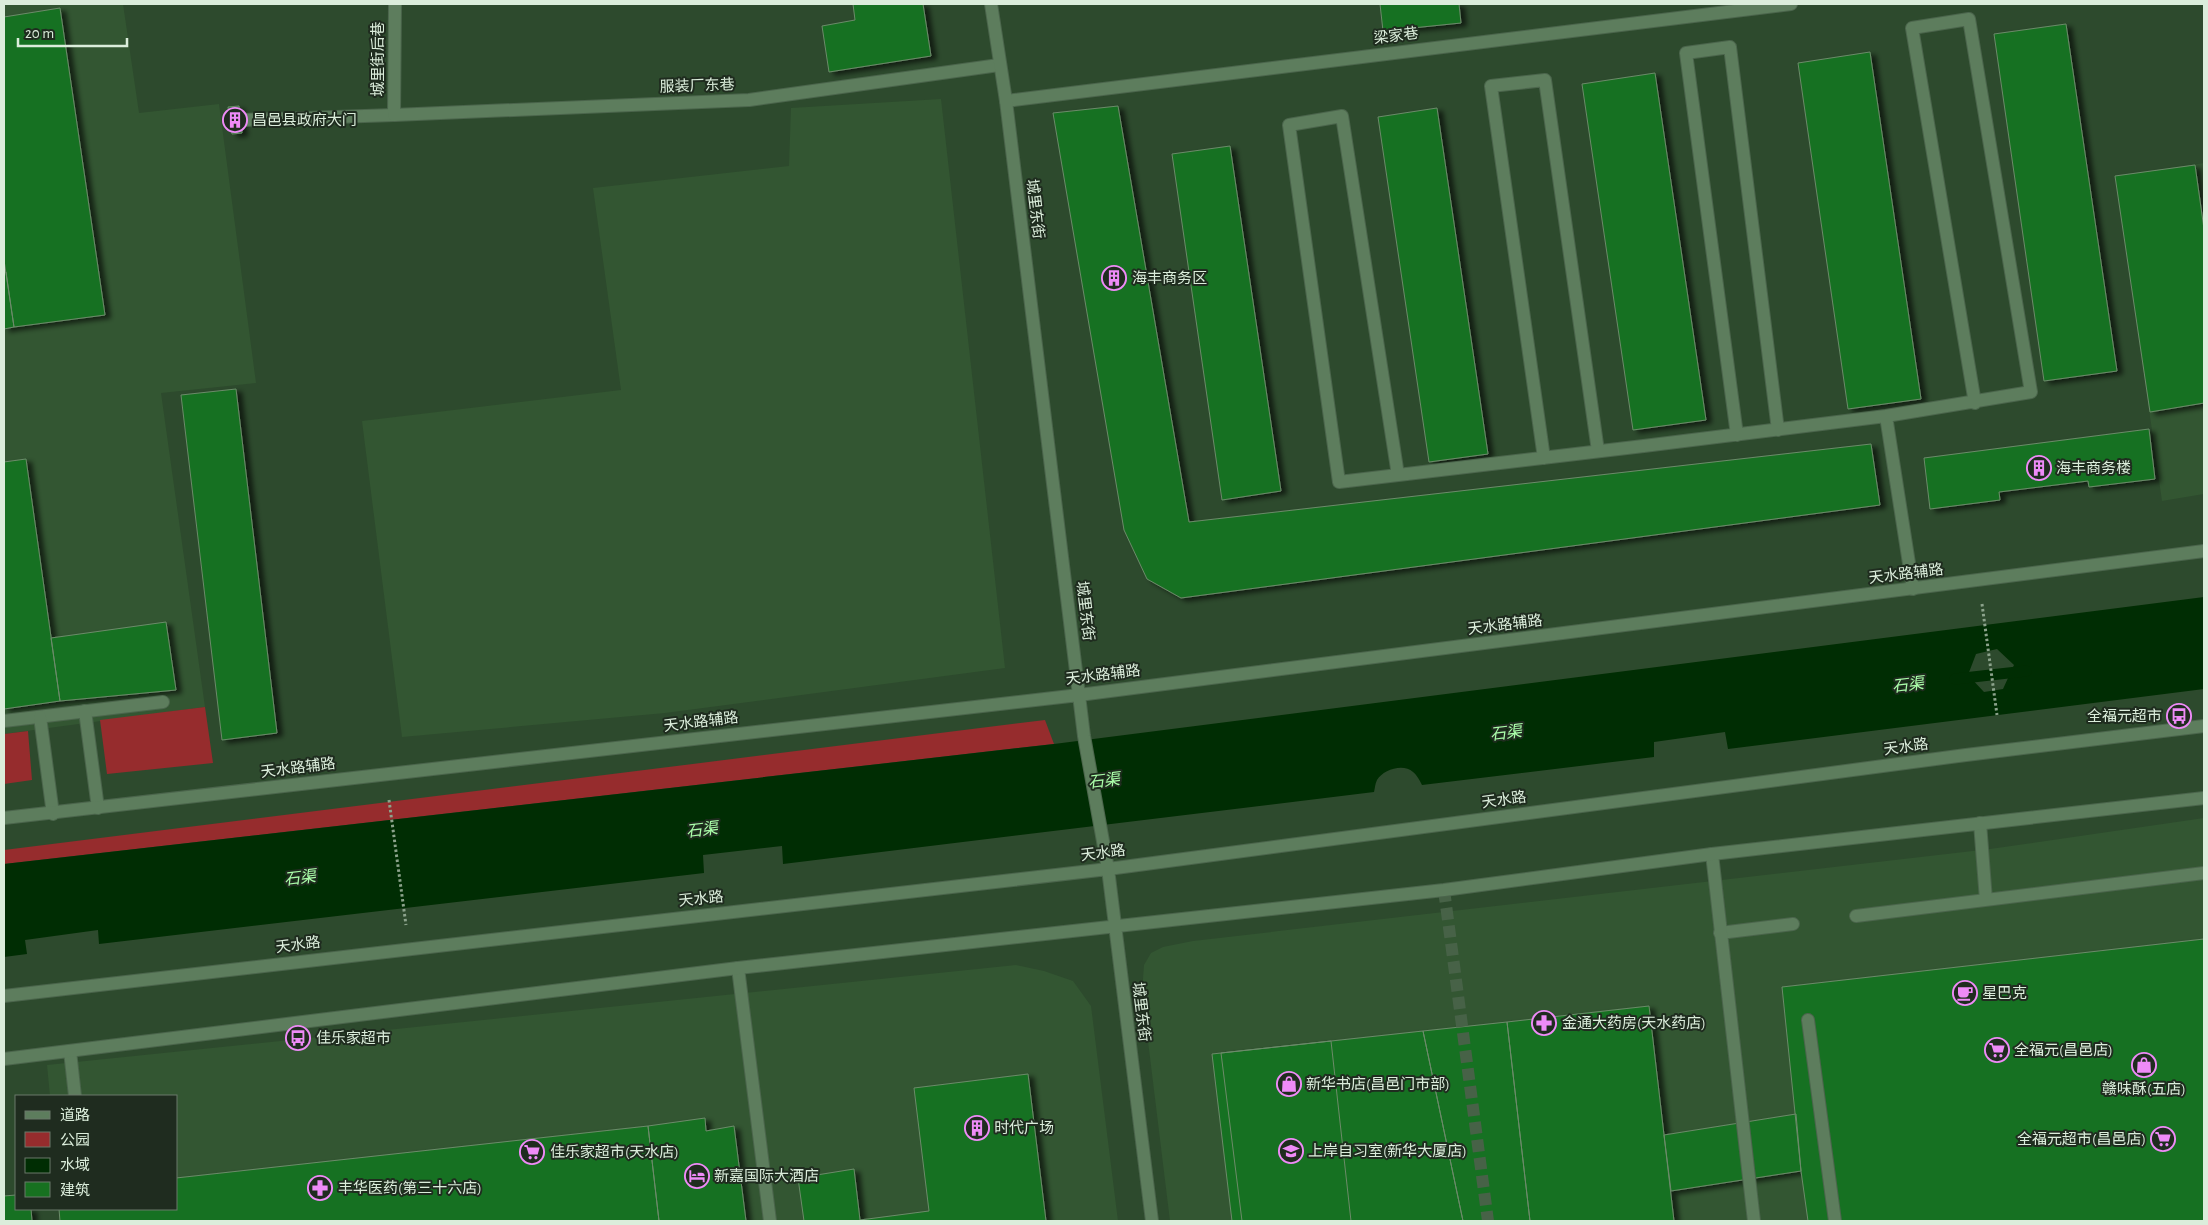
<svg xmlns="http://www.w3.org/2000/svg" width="2208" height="1225" font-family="'Alegreya Sans','Noto Sans SC',sans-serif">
<defs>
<filter id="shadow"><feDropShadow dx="5.5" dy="3" stdDeviation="2.5" flood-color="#0009"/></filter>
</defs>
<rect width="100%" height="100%" fill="#2d4a2d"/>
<path fill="#335632" d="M4,4h119l16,109 80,-9 37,279 -95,10 44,314 -201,27z
M941,99l64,569 -340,45 -263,24 -40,-316 259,-31 -28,-202 196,-22 2,-58z
M2204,163v331l-42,7 -46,-325z
M2204,818v403h-1034l-28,-229 2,-27 7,-12 12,-6 30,-6 797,-92z
M1016,965l28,6 29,10 18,25 27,215h-1056l-1,-12h115v-113h-126l-3,-31z"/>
<path fill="#962c2d" d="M205,707l8,56 -106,11 -7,-54z
M1045,720l9,24 -1050,120v-14z
M28,731l4,49 -28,4v-50z"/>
<path fill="#002d03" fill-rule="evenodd" d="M2204,597v92l-476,60 -3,-17 -71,10v15l-232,28c-2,-4 -5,-10 -9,-13 -10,-9 -30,-2 -36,8 -2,4 -2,8 -3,12l-591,72 -1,-18 -79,9 1,18 -605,71 -1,-14 -73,10 2,14 -23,3v-93l1050,-120zM1997,649l17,16 -11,24 -19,3 -16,-17 8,-21z"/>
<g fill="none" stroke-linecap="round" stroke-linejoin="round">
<path stroke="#002d03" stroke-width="11" d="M1955,679l71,-8"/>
</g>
<path fill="#177120" stroke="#6b8b6a" filter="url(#shadow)" d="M853,4h70l8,52 -102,16 -7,-46 33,-6z
M1380,4h79l2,19 -78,8z
M60,8l45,307 -91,12 -10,-67v-243z
M2066,24l51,347 -73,10 -50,-347z
M1870,52l51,347 -73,10 -50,-346z
M1655,73l51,347 -73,10 -51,-346z
M239,106l3,27 -10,1 -4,-27z
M1118,106l71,416 682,-78 9,61 -699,93 -34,-19 -23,-49 -71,-417z
M1437,108l51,346 -59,8 -51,-345z
M1230,146l51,345 -59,9 -50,-346z
M2195,165l9,64v174l-54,9 -35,-236z
M4,272h2l8,55 -10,2z
M236,389l41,344 -55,7 -41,-345z
M2149,429l6,50 -66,8 -1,-6 -89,11 1,8 -70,9 -6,-51z
M26,459l34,242 -56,8v-247z
M166,622l10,68 -116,11 -9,-63z
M2204,939v282h-396l-7,-50 -19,-184z
M1649,1006l25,215h-144l-23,-199z
M1507,1022l23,199h-67l-40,-190z
M1423,1031l40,190h-231l-20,-167z
M1331,1041l20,180h-109l-21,-168z
M1028,1074l18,147h-242l-6,-43 56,-9 6,51 69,-9 -15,-123z
M1796,1114l5,57 -130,20 -7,-56z
M705,1118l1,13 28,-5 12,95h-87l-11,-95z
M648,1126l11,95h-599l-1,-12h117v-31z
M16,1195v14h15l1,12h-28v-25z"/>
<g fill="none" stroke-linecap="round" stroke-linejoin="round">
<path stroke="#476247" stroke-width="12" stroke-dasharray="12 6" stroke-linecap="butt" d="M1444,890l44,331"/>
<defs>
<path id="lane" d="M243,120l151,-5
M1886,416l145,-24 -62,-373 -57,9 63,375
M1737,435l-51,-382 44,-6 48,383
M1544,458l-53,-372 54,-6 53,371
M1398,475l-56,-359 -53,9 50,357c182,-21 365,-43 547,-66l27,173
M4,721l159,-19
M1980,823l6,77
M1856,916l348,-43
M1720,933l73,-9
M1808,1020l27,201
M70,1051l5,45"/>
<path id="street" d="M395,4l-1,111 355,-15 250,-35
M1006,101l785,-97
M85,711l13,97
M40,717l13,97
M1712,854l42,367
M738,968l32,253"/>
<path id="secondary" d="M991,4l15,97 78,635 24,133 44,352
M4,818l1075,-123 1125,-144
M4,996l1104,-127 858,-114 238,-29
M4,1059l734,-91 706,-78 268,-36 492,-56"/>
</defs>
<use href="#lane" stroke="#4b654c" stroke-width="14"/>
<use href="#street" stroke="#4b654c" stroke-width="14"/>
<use href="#secondary" stroke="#4b654c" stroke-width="14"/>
<path stroke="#8ca38c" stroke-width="3" stroke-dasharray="2.5 2.5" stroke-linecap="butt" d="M1982,604l15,111
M389,800l17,125"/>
<use href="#lane" stroke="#5d7d5d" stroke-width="12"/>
<use href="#street" stroke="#5d7d5d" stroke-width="12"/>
<use href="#secondary" stroke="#5d7d5d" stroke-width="12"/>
</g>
<defs>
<symbol id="building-ring" viewBox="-11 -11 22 22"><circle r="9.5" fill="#1f2c1f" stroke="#ee8bf7" stroke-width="1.5"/><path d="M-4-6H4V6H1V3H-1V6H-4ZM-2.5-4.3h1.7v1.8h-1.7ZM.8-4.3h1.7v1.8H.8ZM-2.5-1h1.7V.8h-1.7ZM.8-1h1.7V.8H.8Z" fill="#ee8bf7"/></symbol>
<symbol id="bus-ring" viewBox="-11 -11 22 22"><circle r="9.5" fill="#1f2c1f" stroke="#ee8bf7" stroke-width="1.5"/><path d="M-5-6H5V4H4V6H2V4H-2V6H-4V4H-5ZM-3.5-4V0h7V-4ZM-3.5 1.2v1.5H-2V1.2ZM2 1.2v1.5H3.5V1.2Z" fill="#ee8bf7"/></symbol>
<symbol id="cafe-ring" viewBox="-11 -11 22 22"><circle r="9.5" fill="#1f2c1f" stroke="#ee8bf7" stroke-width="1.5"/><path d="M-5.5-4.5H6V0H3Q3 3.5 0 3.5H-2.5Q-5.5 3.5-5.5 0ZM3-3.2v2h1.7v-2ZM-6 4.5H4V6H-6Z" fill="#ee8bf7"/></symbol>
<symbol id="pharmacy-ring" viewBox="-11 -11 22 22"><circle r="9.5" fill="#1f2c1f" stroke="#ee8bf7" stroke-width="1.5"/><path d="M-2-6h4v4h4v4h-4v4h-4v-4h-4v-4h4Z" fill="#ee8bf7"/></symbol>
<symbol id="supermarket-ring" viewBox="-11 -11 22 22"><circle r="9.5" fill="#1f2c1f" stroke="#ee8bf7" stroke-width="1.5"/><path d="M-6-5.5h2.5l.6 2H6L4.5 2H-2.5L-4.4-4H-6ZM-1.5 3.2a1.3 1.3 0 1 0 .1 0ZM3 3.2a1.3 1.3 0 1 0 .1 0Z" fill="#ee8bf7"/></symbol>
<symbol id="shop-ring" viewBox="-11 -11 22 22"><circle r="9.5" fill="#1f2c1f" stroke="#ee8bf7" stroke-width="1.5"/><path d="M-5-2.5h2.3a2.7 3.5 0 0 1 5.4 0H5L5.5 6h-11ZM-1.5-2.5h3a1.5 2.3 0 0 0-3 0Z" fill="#ee8bf7"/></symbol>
<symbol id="school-ring" viewBox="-11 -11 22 22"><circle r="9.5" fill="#1f2c1f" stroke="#ee8bf7" stroke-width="1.5"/><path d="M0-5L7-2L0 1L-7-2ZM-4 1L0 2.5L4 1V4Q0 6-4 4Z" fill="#ee8bf7"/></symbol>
<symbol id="hotel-ring" viewBox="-11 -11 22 22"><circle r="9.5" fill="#1f2c1f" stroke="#ee8bf7" stroke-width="1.5"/><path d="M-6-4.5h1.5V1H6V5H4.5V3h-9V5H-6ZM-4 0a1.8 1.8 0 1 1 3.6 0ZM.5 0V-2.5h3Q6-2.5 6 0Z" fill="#ee8bf7"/></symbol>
</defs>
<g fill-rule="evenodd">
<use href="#building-ring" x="221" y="106" width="28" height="28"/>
<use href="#building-ring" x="1100" y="264" width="28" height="28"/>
<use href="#building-ring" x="2025" y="454" width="28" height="28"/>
<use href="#bus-ring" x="2165" y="702" width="28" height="28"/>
<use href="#cafe-ring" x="1951" y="979" width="28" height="28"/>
<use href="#pharmacy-ring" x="1530" y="1009" width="28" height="28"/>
<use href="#bus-ring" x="284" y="1024" width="28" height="28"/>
<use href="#supermarket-ring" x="1983" y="1036" width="28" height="28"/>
<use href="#shop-ring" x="2130" y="1051" width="28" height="28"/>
<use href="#shop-ring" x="1275" y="1070" width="28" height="28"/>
<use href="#building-ring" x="963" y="1114" width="28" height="28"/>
<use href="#supermarket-ring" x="2149" y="1125" width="28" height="28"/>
<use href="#school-ring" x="1277" y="1137" width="28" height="28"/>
<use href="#supermarket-ring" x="518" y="1138" width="28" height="28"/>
<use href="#hotel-ring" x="683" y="1162" width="28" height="28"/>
<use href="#pharmacy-ring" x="306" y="1174" width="28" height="28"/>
</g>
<g text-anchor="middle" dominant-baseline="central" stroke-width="4" stroke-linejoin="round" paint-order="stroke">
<g font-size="15" fill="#dbeddb" stroke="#1f2c1f">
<text transform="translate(1396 36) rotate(-7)">梁家巷</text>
<text transform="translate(378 59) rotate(-90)">城里街后巷</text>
<text transform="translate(697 86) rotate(-2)">服装厂东巷</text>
<text transform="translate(1035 209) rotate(83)">城里东街</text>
<text transform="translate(1906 574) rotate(-7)">天水路辅路</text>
<text transform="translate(1085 611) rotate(83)">城里东街</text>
<text transform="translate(1505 625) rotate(-7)">天水路辅路</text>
<text transform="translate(1103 675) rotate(-7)">天水路辅路</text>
<text transform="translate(701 722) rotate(-7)">天水路辅路</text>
<text transform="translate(1906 747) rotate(-8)">天水路</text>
<text transform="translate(298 768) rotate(-7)">天水路辅路</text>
<text transform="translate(1504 800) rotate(-8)">天水路</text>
<text transform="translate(1103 853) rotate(-7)">天水路</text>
<text transform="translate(701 899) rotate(-6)">天水路</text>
<text transform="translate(298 945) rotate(-7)">天水路</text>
<text transform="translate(1141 1012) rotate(83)">城里东街</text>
</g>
<g font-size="15" fill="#dbeddb" stroke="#1f2c1f" text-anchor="start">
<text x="252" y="120">昌邑县政府大门</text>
<text x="1132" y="278">海丰商务区</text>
<text x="2056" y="468">海丰商务楼</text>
<text x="2162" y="716" text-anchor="end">全福元超市</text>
<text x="1982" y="993">星巴克</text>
<text x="1562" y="1023">金通大药房(天水药店)</text>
<text x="316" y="1038">佳乐家超市</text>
<text x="2014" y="1050">全福元(昌邑店)</text>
<text x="1306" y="1084">新华书店(昌邑门市部)</text>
<text x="2144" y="1089" text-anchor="middle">赣味酥(五店)</text>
<text x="994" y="1128">时代广场</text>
<text x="2146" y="1139" text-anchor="end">全福元超市(昌邑店)</text>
<text x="1308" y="1151">上岸自习室(新华大厦店)</text>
<text x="550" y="1152">佳乐家超市(天水店)</text>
<text x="714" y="1176">新嘉国际大酒店</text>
<text x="338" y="1188">丰华医药(第三十六店)</text>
</g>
<g font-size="16" font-style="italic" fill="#aafda9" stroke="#1f2c1f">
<text transform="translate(1908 685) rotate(-7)">石渠</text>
<text transform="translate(1506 733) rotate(-7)">石渠</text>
<text transform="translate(1104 781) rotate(-7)">石渠</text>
<text transform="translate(702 830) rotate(-7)">石渠</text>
<text transform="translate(300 878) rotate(-7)">石渠</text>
</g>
</g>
<rect width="2208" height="1225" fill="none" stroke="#dbeddb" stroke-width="10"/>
<rect x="15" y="1095" width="162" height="115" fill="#1f2c1f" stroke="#6a796a"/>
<rect x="25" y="1111" width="25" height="8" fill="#5d7d5d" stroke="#6a796a"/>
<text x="60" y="1120" font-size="15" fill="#dbeddb">道路</text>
<rect x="25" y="1132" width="25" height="15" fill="#962c2d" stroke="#6a796a"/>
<text x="60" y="1145" font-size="15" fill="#dbeddb">公园</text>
<rect x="25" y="1158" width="25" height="15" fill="#002d03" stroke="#6a796a"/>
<text x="60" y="1170" font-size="15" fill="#dbeddb">水域</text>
<rect x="25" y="1182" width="25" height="15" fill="#177120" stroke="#6a796a"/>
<text x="60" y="1195" font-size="15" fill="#dbeddb">建筑</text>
<path d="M18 38v8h109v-8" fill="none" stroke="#dbeddb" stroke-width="2.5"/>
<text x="25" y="38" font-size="15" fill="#dbeddb" stroke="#1f2c1f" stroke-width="4" paint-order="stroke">20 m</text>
</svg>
